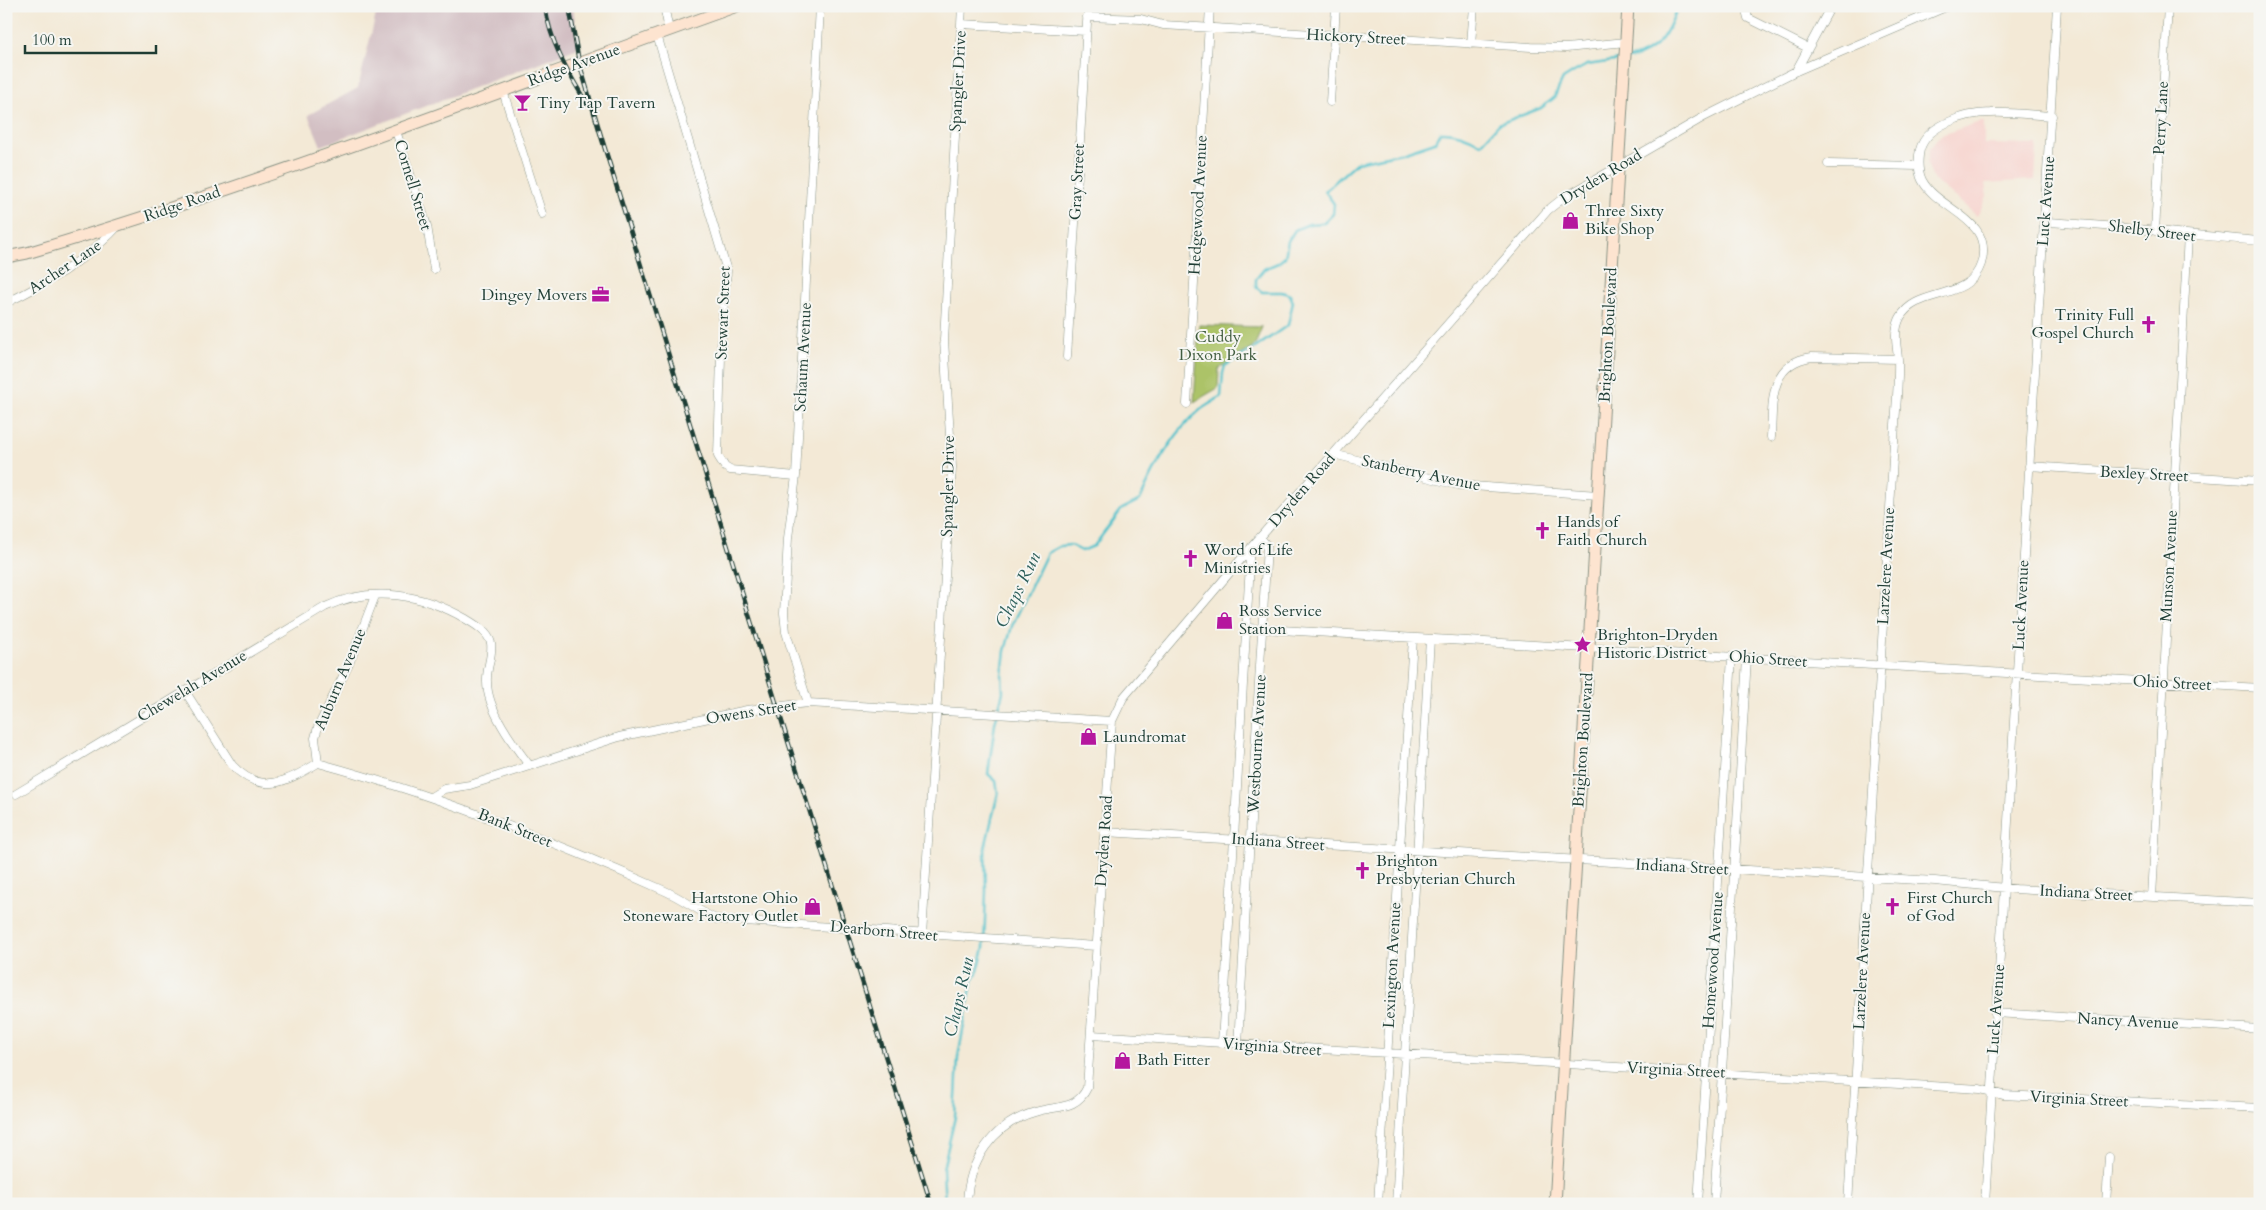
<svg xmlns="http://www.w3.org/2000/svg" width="2266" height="1210" font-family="Cardo,serif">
<rect width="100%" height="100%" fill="#f6f6f2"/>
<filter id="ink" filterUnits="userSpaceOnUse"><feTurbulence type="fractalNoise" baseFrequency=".02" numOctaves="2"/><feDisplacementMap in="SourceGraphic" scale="10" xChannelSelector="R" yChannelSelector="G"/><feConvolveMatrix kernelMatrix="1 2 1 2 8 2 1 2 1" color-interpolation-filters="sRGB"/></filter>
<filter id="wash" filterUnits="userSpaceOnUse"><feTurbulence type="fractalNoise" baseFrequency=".0096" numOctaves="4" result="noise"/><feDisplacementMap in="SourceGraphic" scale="20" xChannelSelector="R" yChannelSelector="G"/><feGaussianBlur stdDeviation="1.12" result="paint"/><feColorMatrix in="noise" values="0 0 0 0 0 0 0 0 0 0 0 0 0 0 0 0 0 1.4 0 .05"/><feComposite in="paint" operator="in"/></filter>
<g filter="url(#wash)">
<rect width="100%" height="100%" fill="#f3e9d6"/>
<path fill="#f7d0ca" d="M1980,122h4v22l53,1 -2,35 -50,3 2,14 -10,19 -44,-37 -6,-16 3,-15 11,-13z"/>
<path fill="#d2bec2" d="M378,6h195l5,42 -257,98 -13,-31 50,-27z"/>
<path fill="#acc368" stroke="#66804e" d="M1199,325l63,2 -7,18 -36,24 -1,19 -24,14z"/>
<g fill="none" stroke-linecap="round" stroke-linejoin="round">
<path stroke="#55c2cc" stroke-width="2.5" d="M1628,59c30,-6 40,-26 50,-53
M945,1204l-2,-35 12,-52 3,-60 14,-75 6,-11 6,-23 2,-57 -1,-43 13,-55 -2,-12 -8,-7 7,-51 8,-31 -1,-17 3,-24 7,-25 35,-73 13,-7 10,-1 12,6 12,-5 28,-37 18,-9c14,-32 32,-66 59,-89 7,-6 15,-9 22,-15l2,-23 2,-7 30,-18 33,-23 5,-23 -3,-7 -8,-3h-20l-6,-5v-8l8,-10 14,-6 7,-6 3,-16 7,-11 14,-6 15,-1 9,-9 1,-10 -9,-13 32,-29 45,-9 33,-11 5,-10c14,-1 29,5 41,12l18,-20 42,-16 13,-10 9,-19 11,-7 13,-7 34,-5"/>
</g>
</g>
<g filter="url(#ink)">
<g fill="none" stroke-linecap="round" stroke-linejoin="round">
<defs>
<path id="street" d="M664,6l5,24
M1745,6l3,12 60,30
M1087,17l54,2 22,6 368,22 35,1 60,-6
M961,24l125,7
M657,35l70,236 -5,53 -4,132 7,11 5,3 66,6
M1471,44l3,-38
M1796,71l35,-65
M503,91l39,123
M1330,102l6,-96
M396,131l31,95 7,43
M1828,164l90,2
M2044,222c72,3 144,13 216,19
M2155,231l13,-225
M6,303c41,-20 82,-44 113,-78
M1067,357l21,-351
M1187,404l23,-398
M1771,437c2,-34 -3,-74 41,-80l86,2
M1333,454l125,31 140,10
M2029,466l231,15
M1247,628l1013,60
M185,691l47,74c29,31 54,17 86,-2
M808,703l-22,-71 -2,-19 4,-75 8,-62 24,-470
M318,763c119,32 233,77 345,127 19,8 35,21 53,29l380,27
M318,763l-3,-25 3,-11 31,-63 26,-68
M16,794l309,-187c47,-22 98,-13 141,12 10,6 22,13 25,24 2,13 -5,25 -4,39 0,27 26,62 42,83
M431,797l13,-8 26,-4 149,-48 128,-27 61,-7 304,18
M1105,832l830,49 80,8 245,14
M2152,897l36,-662
M922,935l30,-468 -8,-127 18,-334
M1995,1013l265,16
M1091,1035l889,54 23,6 257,13
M1222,1043l28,-479 -2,-13
M1238,1044l29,-498 -7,-9
M967,1204c1,-43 26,-80 68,-92 21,-7 41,-1 52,-24l25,-367 11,-23 125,-147 300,-341 14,-11 140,-81 94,-47 152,-65
M1378,1204l35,-566
M1396,1204l34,-565
M1698,1204l34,-547
M1714,1204l33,-546
M1848,1204l46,-762c1,-27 5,-55 4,-83 -1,-13 -5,-27 2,-41 16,-31 69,-16 81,-54 14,-46 -43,-53 -59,-84 -4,-8 -4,-16 -3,-25 3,-30 47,-42 72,-42 20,-1 41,2 61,3
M1985,1204l72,-1198
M2106,1204l3,-47"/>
<path id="secondary" d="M6,257l21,-4c241,-71 474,-163 710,-247
M1555,1204l73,-1198"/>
</defs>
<use href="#street" stroke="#899385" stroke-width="9"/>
<use href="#secondary" stroke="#899385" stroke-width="13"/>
<use href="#street" stroke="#fff" stroke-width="8"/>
<use href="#secondary" stroke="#fde4d0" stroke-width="11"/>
<defs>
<path id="rail" d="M545,6c5,37 23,66 42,98
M569,6l10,56 22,74 330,1068"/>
</defs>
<use href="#rail" stroke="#1f3d34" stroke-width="4.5"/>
<use href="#rail" stroke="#f6f6f2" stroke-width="2.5" stroke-dasharray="8" stroke-linecap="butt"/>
</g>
</g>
<defs>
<symbol id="bar-bare" viewBox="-9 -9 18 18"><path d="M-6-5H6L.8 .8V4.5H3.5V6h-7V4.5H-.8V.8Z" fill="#b5179e" stroke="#f6f6f2" stroke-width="2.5" paint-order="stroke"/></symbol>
<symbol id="shop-bare" viewBox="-9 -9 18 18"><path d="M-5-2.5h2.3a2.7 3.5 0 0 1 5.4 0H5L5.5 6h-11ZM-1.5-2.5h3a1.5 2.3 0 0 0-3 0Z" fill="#b5179e" stroke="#f6f6f2" stroke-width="2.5" paint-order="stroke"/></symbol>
<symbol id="office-bare" viewBox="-9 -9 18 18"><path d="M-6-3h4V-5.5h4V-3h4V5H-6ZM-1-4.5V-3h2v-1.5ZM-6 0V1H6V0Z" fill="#b5179e" stroke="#f6f6f2" stroke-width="2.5" paint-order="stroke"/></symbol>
<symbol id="church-bare" viewBox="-9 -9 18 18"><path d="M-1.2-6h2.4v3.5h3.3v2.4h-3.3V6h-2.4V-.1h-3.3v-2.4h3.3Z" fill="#b5179e" stroke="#f6f6f2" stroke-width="2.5" paint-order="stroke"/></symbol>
<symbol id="sight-bare" viewBox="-9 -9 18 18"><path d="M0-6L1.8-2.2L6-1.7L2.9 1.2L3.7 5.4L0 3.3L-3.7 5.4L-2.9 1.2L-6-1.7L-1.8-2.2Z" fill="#b5179e" stroke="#f6f6f2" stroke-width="2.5" paint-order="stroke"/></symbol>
</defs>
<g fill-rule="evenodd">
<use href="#bar-bare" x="510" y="90" width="25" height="25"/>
<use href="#shop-bare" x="1558" y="208" width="25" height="25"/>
<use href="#office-bare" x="588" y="282" width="25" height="25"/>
<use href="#church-bare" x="2136" y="312" width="25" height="25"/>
<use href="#church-bare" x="1530" y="518" width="25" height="25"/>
<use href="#church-bare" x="1178" y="546" width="25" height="25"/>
<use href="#shop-bare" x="1212" y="608" width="25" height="25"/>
<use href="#sight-bare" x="1570" y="632" width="25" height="25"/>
<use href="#shop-bare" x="1076" y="724" width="25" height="25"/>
<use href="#church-bare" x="1350" y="858" width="25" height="25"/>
<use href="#shop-bare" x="800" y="894" width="25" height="25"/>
<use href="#church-bare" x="1880" y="894" width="25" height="25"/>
<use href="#shop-bare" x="1110" y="1048" width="25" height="25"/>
</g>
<g text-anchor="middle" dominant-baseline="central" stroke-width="4" stroke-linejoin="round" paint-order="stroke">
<g font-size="16" fill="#1f3d34" stroke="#f6f6f2">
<text transform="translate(1356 37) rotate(3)">Hickory Street</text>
<text transform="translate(574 65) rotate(-20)">Ridge Avenue</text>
<text transform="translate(958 81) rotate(-87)">Spangler Drive</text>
<text transform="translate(2161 118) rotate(-87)">Perry Lane</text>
<text transform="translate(1601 177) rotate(-31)">Dryden Road</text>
<text transform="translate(1077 182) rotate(-87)">Gray Street</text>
<text transform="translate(413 185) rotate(73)">Cornell Street</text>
<text transform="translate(2046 201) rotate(-86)">Luck Avenue</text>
<text transform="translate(182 204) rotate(-19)">Ridge Road</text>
<text transform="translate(1198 205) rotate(-87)">Hedgewood Avenue</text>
<text transform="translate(2152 231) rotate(7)">Shelby Street</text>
<text transform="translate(65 267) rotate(-34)">Archer Lane</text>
<text transform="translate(723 313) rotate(-88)">Stewart Street</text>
<text transform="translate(1608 335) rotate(-87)">Brighton Boulevard</text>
<text transform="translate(803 357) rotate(-87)">Schaum Avenue</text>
<text transform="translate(1421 473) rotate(12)">Stanberry Avenue</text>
<text transform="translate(2144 474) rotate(3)">Bexley Street</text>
<text transform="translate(948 486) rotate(-89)">Spangler Drive</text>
<text transform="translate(1302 490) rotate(-49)">Dryden Road</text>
<text transform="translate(1886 566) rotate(-87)">Larzelere Avenue</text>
<text transform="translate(2169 566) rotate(-87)">Munson Avenue</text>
<text transform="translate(2021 605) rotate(-87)">Luck Avenue</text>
<text transform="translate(1768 659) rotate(4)">Ohio Street</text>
<text transform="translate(340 679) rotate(-67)">Auburn Avenue</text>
<text transform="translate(2172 683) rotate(3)">Ohio Street</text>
<text transform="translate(192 686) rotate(-31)">Chewelah Avenue</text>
<text transform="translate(751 712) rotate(-9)">Owens Street</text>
<text transform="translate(1583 740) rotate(-86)">Brighton Boulevard</text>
<text transform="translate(1257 744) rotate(-87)">Westbourne Avenue</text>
<text transform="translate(515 828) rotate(22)">Bank Street</text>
<text transform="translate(1104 841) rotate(-86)">Dryden Road</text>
<text transform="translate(1278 842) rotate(4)">Indiana Street</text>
<text transform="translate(1682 867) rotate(3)">Indiana Street</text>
<text transform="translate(2086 893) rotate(3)">Indiana Street</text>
<text transform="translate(884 931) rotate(5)">Dearborn Street</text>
<text transform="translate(1713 960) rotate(-86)">Homewood Avenue</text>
<text transform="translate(1392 965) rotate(-87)">Lexington Avenue</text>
<text transform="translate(1862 971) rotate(-87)">Larzelere Avenue</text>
<text transform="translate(1996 1009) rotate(-86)">Luck Avenue</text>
<text transform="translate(2128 1021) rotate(3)">Nancy Avenue</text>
<text transform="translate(1272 1047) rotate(4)">Virginia Street</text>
<text transform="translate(1676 1070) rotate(3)">Virginia Street</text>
<text transform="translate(2079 1099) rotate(3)">Virginia Street</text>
</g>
<g font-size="16" fill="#1f3d34" stroke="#f6f6f2" text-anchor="start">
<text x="537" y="103">Tiny Tap Tavern</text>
<text x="1585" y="211">Three Sixty<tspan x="1585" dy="18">Bike Shop</tspan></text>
<text x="587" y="295" text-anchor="end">Dingey Movers</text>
<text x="2134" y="315" text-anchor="end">Trinity Full<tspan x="2134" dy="18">Gospel Church</tspan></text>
<text x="1557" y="522">Hands of<tspan x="1557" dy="18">Faith Church</tspan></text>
<text x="1204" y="550">Word of Life<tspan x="1204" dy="18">Ministries</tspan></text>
<text x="1239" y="611">Ross Service<tspan x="1239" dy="18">Station</tspan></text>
<text x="1597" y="635">Brighton-Dryden<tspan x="1597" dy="18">Historic District</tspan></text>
<text x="1103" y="737">Laundromat</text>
<text x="1376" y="861">Brighton<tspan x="1376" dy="18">Presbyterian Church</tspan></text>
<text x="798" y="898" text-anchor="end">Hartstone Ohio<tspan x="798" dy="18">Stoneware Factory Outlet</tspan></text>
<text x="1907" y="898">First Church<tspan x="1907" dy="18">of God</tspan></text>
<text x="1137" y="1060">Bath Fitter</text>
</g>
<g font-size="16" fill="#425e41" stroke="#f6f6f2">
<text x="1218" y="337">Cuddy<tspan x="1218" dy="18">Dixon Park</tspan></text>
</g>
<g font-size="18" font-style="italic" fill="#2c5e5a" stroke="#f6f6f2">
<text transform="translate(1018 590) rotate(-64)">Chaps Run</text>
<text transform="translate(959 997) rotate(-77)">Chaps Run</text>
</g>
</g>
<rect width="2266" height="1210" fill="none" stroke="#f6f6f2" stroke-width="25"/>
<path d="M25 45v8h131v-8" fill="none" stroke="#1f3d34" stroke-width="2.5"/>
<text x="32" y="45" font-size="15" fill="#1f3d34" stroke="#f6f6f2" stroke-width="4" paint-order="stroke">100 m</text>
</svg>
